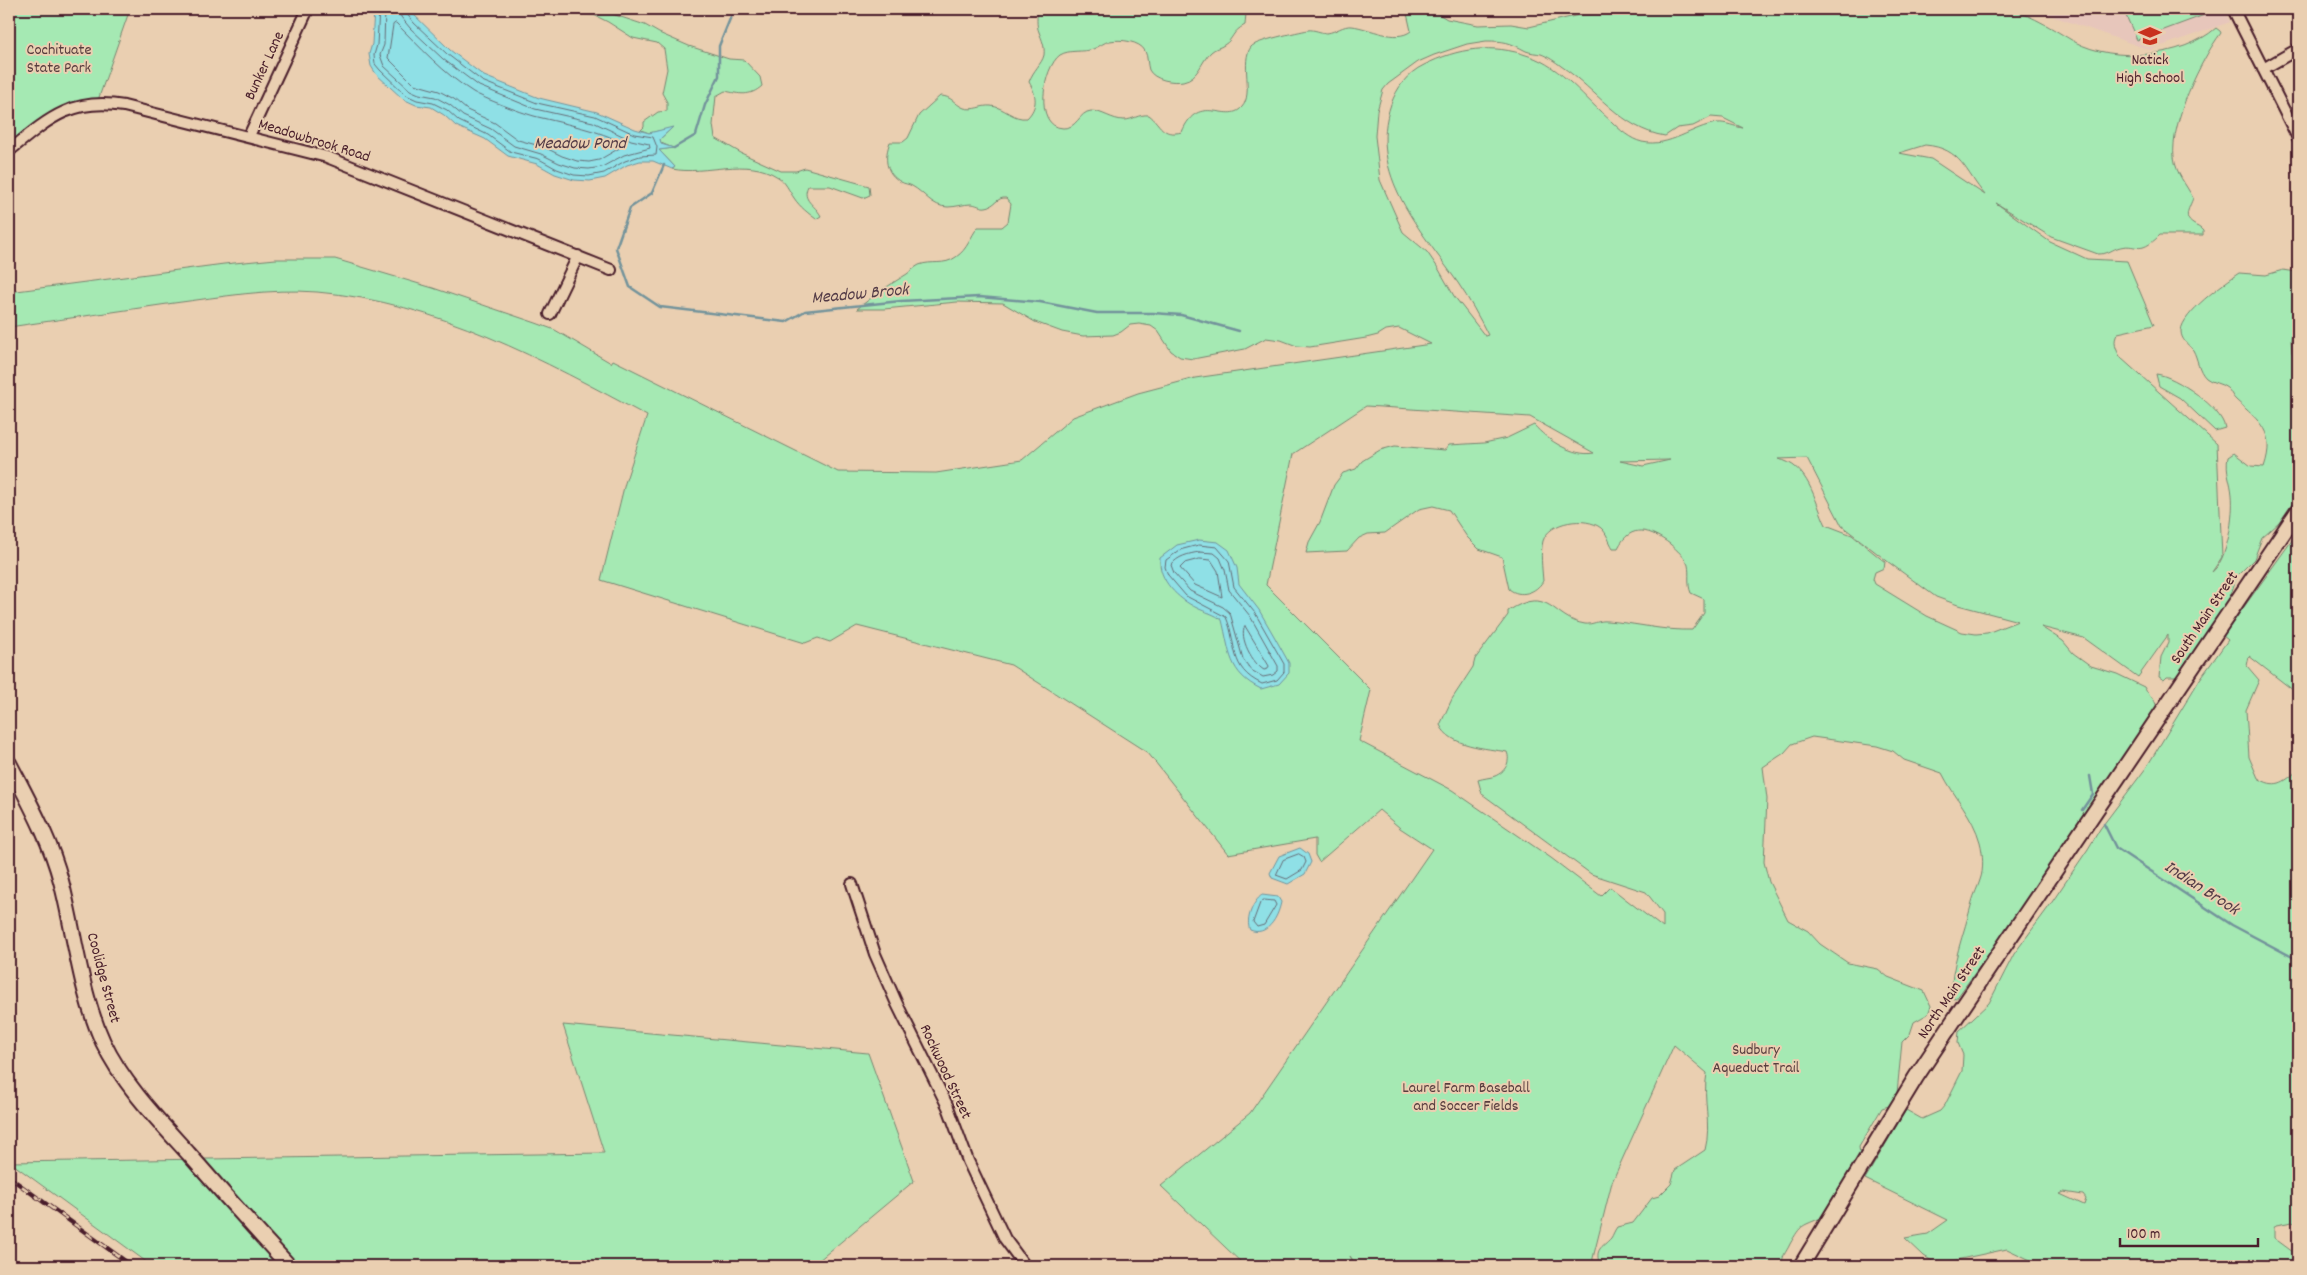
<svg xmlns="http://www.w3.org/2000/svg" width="2307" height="1275" font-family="Dekko,sans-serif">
<rect width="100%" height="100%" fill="#eacfb1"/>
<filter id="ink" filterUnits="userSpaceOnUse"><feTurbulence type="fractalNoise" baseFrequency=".02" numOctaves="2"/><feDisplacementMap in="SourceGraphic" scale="10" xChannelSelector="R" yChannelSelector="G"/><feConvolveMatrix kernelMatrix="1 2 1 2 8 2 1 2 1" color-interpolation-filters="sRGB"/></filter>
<g filter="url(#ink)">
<path fill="#e7c6bb" d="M2032,9h191l7,13 -80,28z"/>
<path fill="#a5e9b3" stroke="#78846f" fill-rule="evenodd" d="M9,9h121l-33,94 -25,5 -63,43z
M562,9h35l48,16 14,8 30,13 40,13 15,1 16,17 2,9c-12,11 -23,8 -37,5l-9,5 -3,29 2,13 26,15 40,18h15l9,-3 64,18 1,9 -7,3 -33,-12h-22c-7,15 7,18 13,30l-5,3c-8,-6 -16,-12 -22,-21 -5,-7 -8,-16 -16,-21 -32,-21 -72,-1 -106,-8l3,-2 -16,-17 14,-2 -12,-5 -1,-4 12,-11 -23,5 -8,-3 3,-3v-5l14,-10 9,-1v-9l-5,-9 5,-24 -3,-20 -7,-6 -24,-5 -25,-16 -14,-7 -17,-1z
M1038,9h202l6,4 -1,12c-14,7 -11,14 -21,20 -4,3 -9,3 -13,7 -10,9 -12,26 -28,29 -10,2 -29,-1 -34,-11 -2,-6 -1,-13 -4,-19 -5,-10 -25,-12 -35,-10 -6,1 -11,6 -17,8 -11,4 -23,0 -33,6 -17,12 -27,72 3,73 14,1 16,-16 28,-17 11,0 21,9 33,9 9,0 14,-6 25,-5 12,9 12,22 33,17 17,-41 45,-7 60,-25 12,-13 -2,-46 9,-60 4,-6 47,-15 57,-17 6,-1 13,3 19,3 9,-1 16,-8 25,-7 18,2 44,17 59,5l-5,-22h24l17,10 31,6 33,-1 18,3 50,-12 23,-1 6,-5h278c13,6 23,2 36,0 10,-2 21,0 31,0 16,0 33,-1 50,0 24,2 51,21 72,33 39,21 107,16 141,-14l4,3 1,2c-20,26 -51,91 -47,124 2,17 12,27 19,41 -3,9 -11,19 0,26 4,3 7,3 10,7v4h-43c-23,23 -22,6 -43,13 -7,3 -10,6 -19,6l-47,-17 -55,-34 54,39 37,17 40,2 27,64 -36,8c-6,8 -2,17 3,25l96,86 5,113 -10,15c16,-12 22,-58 20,-77 -1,-14 -7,-24 -4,-38l6,-4 17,13 13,1c12,-35 -4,-45 -28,-67 -4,-3 -5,-9 -9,-12 -6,-5 -15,-5 -21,-10 -8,-8 -8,-19 -13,-28 -5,-6 -12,-10 -12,-19 1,-18 43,-48 58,-58l27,2 17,-5 14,2 1,49 -6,10 -1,9 1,12 6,15v128l-19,28 -17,15 -8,21 -17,17 -9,27 -46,70 -6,4h-9l-3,3 -5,-3 2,-20 7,-14v-8l-30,42 -54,-39 -43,-11 22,14 10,12 18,13 26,8 27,13c4,9 11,9 13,22l-116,173 -85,117 -5,-1c0,-34 13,-64 21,-96 2,-8 6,-15 8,-22 4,-10 3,-27 0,-38 -7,-26 -26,-45 -38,-69l-38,-13 -11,-9 -16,-5 -65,-9 -20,7 -8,9 -21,14 4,32 -3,63 5,20 19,38 20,11 12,13 28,19 30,6 10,8 36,14 7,15 -3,8 -14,8 -4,12 -8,8 -5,51 -8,13 -7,2 -23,39 1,7 -37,63c-22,10 -21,6 -33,27 -4,9 -9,12 -7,22h-183c-6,-18 2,-18 11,-28 2,-3 3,-7 6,-11l16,-4 19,-25 7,-2 12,-12 4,-14 30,-20c7,-26 -3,-51 2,-77l-33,-28 -62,137 -19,76v8h-236l-7,-10 5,10h-110l-84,-80 89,-73 182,-264 -32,-21 -21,-18 -60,52 -4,-7v-16l-87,15 -80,-101 -137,-88 -154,-39 -27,16 -12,-4 -13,5 -204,-63 24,-97 22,-67c-104,-56 -210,-114 -330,-124 -48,-4 -96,5 -143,11 -55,8 -110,16 -165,24v-35l215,-28 52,-5h59l98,29 103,35 19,7 56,33 2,-3 225,112 98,1 86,-13 51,-43 65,-24 57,-15 236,-34 -32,-16 -13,2 -8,5 -12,3 -56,9 -13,-1 -16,-6 -15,-2 -21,11 -52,10 -13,-2 -9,-6 -13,-20 -7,-5 -12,-2 -9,1 -9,7 -8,3 -30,1 -21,-4 -27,-10 -32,-19 -46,-1 -73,7h-27c16,-13 32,-24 50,-35 4,-3 8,-7 12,-9 13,-5 25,1 37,-8 12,-8 14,-20 22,-30h24l6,-5 3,-18 -5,-6c-9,-1 -11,8 -20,9 -5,1 -10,-3 -15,-3 -7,0 -15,3 -23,3 -16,0 -23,-14 -36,-21 -3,-2 -8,-2 -11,-4 -16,-9 -17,-24 -11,-40h13l5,-4 11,-23 21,-19c12,0 14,8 24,12 10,3 17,-3 27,-2 13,1 22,14 36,12 11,-11 10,-23 2,-36 4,-12 13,-18 15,-27 1,-9 -2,-15 -5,-23 -3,-7 -2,-16 -1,-23zM1486,41c19,0 23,1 40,10 5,2 10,2 15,3 6,2 15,8 20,12 36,24 60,63 104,70l12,-8 16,-2 18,-9 12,1 20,10c-7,-1 -18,-6 -25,-5 -26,3 -48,25 -76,19 -12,-3 -22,-12 -31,-21 -26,-22 -49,-54 -82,-65 -37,-13 -71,-8 -105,9 -17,8 -27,23 -33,39 -24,70 30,126 67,179 11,16 21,34 30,52l-3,1 -31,-40 -16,-28 -11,-16 -24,-20 -23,-52 -5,-44 2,-25 6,-21 5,-6 30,-22 16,-7 33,-11zM1925,145c37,3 40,27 60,50l-54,-36 -32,-6zM1366,406l164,11 64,36c-21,4 -47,-13 -60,-28l-27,13 -23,5 -35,2 -4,5 -50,-4 -15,4 -18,11 -6,8 -13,4 -9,12 -14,37 -11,20 -3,11 41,-2 12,-13 9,-4 17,-1 34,-24 14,-3 16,4 18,27 12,12 23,8 7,32c11,9 27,4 34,-8 -1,-13 -3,-28 0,-40 6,-20 43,-25 58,-13 6,5 8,14 12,20h5c13,-26 33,-18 52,-4 7,6 15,13 18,21 2,9 -1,19 3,28l13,6v14l-12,17c-29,1 -56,-7 -85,-9 -8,-1 -15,4 -22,3 -33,-5 -35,-40 -77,-13v4l-33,44 -2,8 -21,32 -12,26c10,22 47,23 67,27 4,10 -2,20 -12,24 -5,2 -11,2 -17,4l4,14 109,80 55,18 17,22v14l-53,-41 -9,9 -50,-38 -99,-68 -93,-49 12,-51 -105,-105 27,-131zM1807,458l35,68 49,38 45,33 22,8 60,16 -31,12 -11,1 -14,-2 -35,-16 -52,-32 -2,-5 2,-7 9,-4 1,-6 -33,-27 -26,-10c-12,-25 -17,-60 -48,-66zM1670,460l-27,6 -23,-5z
M2123,9h91l1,2 -78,29z
M2156,374c20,2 66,34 69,54l-10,3 -35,-33 -21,-12z
M2298,532v162l-49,-38 -2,10 12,14 -13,30 3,47 9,21c17,11 26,5 40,-8v451l-22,4 -2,3v10l23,17 1,11h-255l-36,-17 -70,15 -13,-8 -19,-18 23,-4 20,-14 -83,-41 41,-69 16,9 18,-8 5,-6 17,-34 1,-16 -5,-12 1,-12 30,-28 25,-49 34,-46 40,-59 12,-20 46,-61 54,-89 28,-39 -5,-4zM2064,1192l19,3 3,4 -2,6 -24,-11z
M563,1025l305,28 46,128 -102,85h-660l-142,-104 594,-9z"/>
<path fill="#8fe0e6" stroke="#73939b" d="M374,9h34l42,41 34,26 55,22 58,14 38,17 14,4 24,-6 -13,12 1,5 13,4 -15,2 16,17 -3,2 -19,-8h-13l-13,4 -22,13 -15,3 -16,-1 -19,-6 -18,-10 -29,-8 -23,-17 -29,-13 -12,-11 -13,-8 -15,-2 -13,-6 -27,-25 -5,-8 -2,-12 3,-10z
M1199,540l19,2 11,8 8,18 2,16 20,26 15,26 15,27v10l-10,11 -18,5c-33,-16 -31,-37 -39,-69 -7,-6 -17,-8 -25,-12 -19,-9 -39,-28 -37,-50l17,-13z
M1300,848l8,6 3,8 -6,12 -17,10 -16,-6 -2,-5 9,-17z
M1262,895l16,2 3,5c-3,16 -14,35 -31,28 -5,-10 3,-29 12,-35z"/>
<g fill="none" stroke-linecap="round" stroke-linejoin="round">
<path stroke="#666c76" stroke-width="1" d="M379,9l-2,36 -3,10 1,9 5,6 26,25 11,5 16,3 14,7 12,11 29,14 23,17 28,7 18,10 17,6 15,1 15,-3 21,-12 15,-5 16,-1 1,-8 -4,-10 -19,-3 -39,-18 -58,-13 -55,-22 -35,-27 -33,-31 -8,-10 -1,-4
M385,9l-1,36 -4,10 4,11 26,24 9,4 16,3 15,8 13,11 28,13 23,17 27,8 18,9 16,5 14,1 13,-2 22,-12 26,-7 -1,-4 -18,-4 -38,-18 -58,-13 -56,-23 -36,-27 -33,-31 -9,-11 -2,-8
M396,23c24,24 48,51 77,69 12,7 47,20 61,24 15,4 85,18 89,30l-24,14 -10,2 -12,-1 -15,-5 -18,-9 -26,-7 -23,-17 -28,-13 -13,-11 -15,-8 -25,-7 -26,-26 5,-33z
M1199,545l18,2 12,14 5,26 21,26 29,51v8l-7,8 -15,4c-34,-16 -24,-39 -36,-67l-40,-21 -18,-21 -3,-8 1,-7 14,-10z
M1199,552l15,1 6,5 5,12 4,20 21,26 28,50v5l-5,4 -10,2 -12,-7 -8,-11 -13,-46 -7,-6 -33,-16 -16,-18 -3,-8c7,-9 17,-11 28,-13z
M1200,559l11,1 7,11 4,26 -27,-12 -15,-17 5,-5z
M1245,626l24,40 -1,3 -4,1c-11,-6 -26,-33 -19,-44z
M1299,854l5,3 2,5 -4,8 -15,9 -11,-4 7,-15z
M1264,900l10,1 2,4 -12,20 -7,2 -4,-5 7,-19z"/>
<path stroke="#73939b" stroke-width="2.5" d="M674,148l22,-13 9,-30 14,-29v-30l15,-37
M664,165l-12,28 -22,15 -14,40 14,39 30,20 126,15 19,-11 96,-10 78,-4 61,5 57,11h56l28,2 58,16
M2082,810l11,-16 -3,-18
M2104,824l12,24 116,77 66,35"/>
<defs>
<path id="minor" d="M2233,9l65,129
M2263,69l35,-20
M249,136l59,-127
M9,151c38,-31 62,-54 115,-45l203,51 284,113
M550,314l28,-58
M852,884l23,70 22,50 51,103 20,54 37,78 20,27"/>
<path id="major" d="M9,763c20,39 41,76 52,118 14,53 19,111 42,161 20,42 54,77 85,111 33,38 67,76 101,113
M1801,1266l115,-189 38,-57 344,-509"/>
</defs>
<use href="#minor" stroke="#4a1f2b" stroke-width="14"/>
<use href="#major" stroke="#4a1f2b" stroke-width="18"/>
<use href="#minor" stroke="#eacfb1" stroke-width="10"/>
<use href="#major" stroke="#eacfb1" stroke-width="14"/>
<defs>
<path id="rail" d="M9,1177l123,89"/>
</defs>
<use href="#rail" stroke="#4a1f2b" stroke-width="4.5"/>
<use href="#rail" stroke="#eacfb1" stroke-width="2.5" stroke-dasharray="8" stroke-linecap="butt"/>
</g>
</g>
<defs>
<symbol id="school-bare" viewBox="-9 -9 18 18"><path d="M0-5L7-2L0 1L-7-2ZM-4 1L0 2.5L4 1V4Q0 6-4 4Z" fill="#c8321e" stroke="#eacfb1" stroke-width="2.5" paint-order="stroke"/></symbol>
</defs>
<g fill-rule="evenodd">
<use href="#school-bare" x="2134" y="20" width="32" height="32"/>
</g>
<g text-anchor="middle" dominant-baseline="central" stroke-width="4" stroke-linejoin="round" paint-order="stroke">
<g font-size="16" fill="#583d3f" stroke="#eacfb1">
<text x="59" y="50">Cochituate<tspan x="59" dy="18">State Park</tspan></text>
<text x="1756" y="1050">Sudbury<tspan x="1756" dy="18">Aqueduct Trail</tspan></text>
<text x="1466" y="1088">Laurel Farm Baseball<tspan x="1466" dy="18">and Soccer Fields</tspan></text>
</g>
<g font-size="16" fill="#4a1f2b" stroke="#eacfb1">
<text x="2150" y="60">Natick<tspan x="2150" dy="18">High School</tspan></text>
</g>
<g font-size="16" fill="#4a1f2b" stroke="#eacfb1">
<text transform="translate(265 66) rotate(-65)">Bunker Lane</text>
<text transform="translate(314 141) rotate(17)">Meadowbrook Road</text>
<text transform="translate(2205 618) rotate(-56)">South Main Street</text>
<text transform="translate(103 978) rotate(75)">Coolidge Street</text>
<text transform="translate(1952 993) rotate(-56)">North Main Street</text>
<text transform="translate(945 1072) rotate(65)">Rockwood Street</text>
</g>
<g font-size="18" font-style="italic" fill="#543c47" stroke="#eacfb1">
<text x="580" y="144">Meadow Pond</text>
<text transform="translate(860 295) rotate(-5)">Meadow Brook</text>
<text transform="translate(2201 889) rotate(33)">Indian Brook</text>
</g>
</g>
<rect width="2307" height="1275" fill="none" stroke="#eacfb1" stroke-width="30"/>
<rect x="15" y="15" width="2277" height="1245" fill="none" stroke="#4a1f2b" stroke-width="2" filter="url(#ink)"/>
<path d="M2120 1238v8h138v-8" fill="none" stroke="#4a1f2b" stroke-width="2.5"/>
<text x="2127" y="1238" font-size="15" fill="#4a1f2b" stroke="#eacfb1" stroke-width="4" paint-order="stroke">100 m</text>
</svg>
